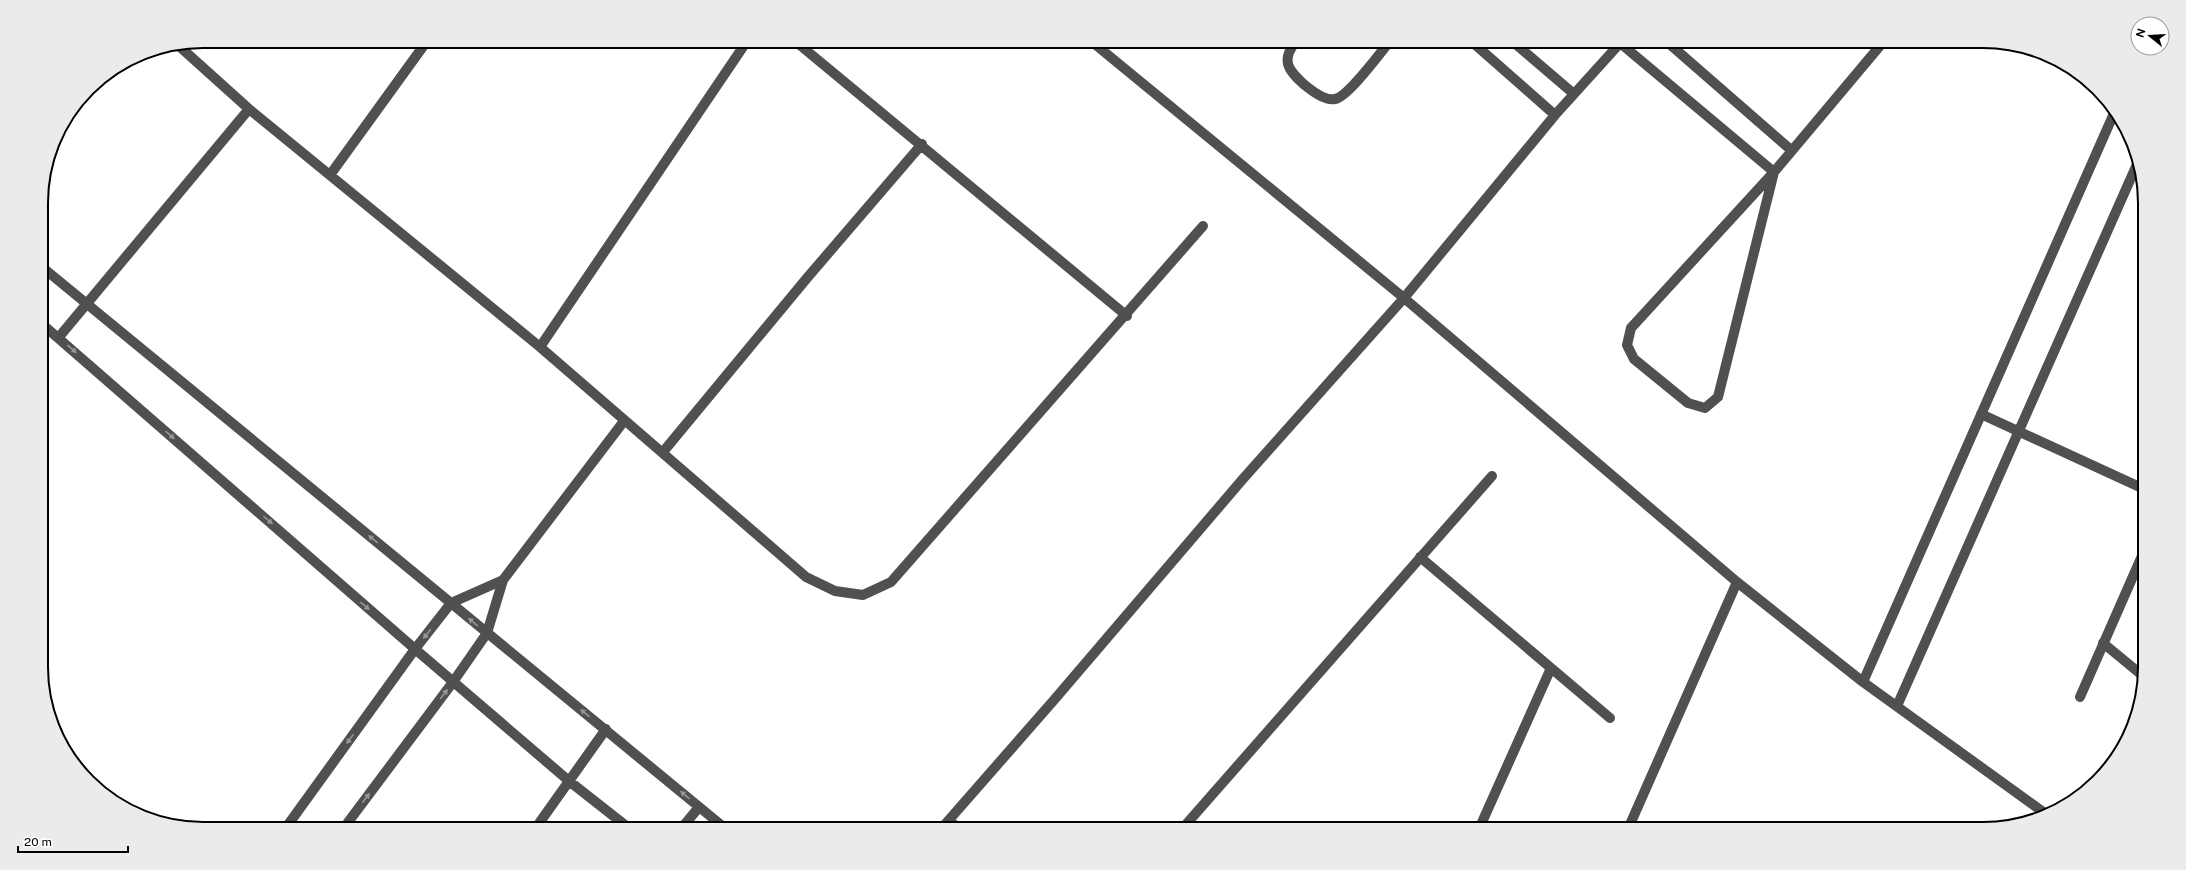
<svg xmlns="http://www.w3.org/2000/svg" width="2186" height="870" font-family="'Public Sans',sans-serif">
<rect width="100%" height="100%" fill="#fff"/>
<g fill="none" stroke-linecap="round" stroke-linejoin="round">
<path stroke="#505050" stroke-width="10" d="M795,41l332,275
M1091,41l313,257 333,284 126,100 183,132
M1296,41c-5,7 -10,14 -8,23 3,12 33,38 47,35 13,-2 45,-46 55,-58
M1471,41l84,74
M1512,41l62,53
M1666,41l125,109
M1620,43l154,129
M179,46l70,63 291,238 266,230 29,14 28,4 28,-13 312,-356
M1774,172l-56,225 -13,11 -17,-5 -54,-44 -7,-14 4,-17 143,-156 110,-131
M330,175l97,-134
M42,267l684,562
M42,324l373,325 154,132 61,48
M59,337l190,-228
M540,347l207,-306
M1981,414l163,75
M663,452l144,-174 115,-134
M1420,557l190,161
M2103,643l40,33
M1863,682l252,-571
M2080,697l65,-148
M1897,706l241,-544
M949,820l10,9
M285,829l130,-180 36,-46 52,-23
M343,829l110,-147 34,-49 16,-53 121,-159
M535,829l71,-100
M681,829l18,-22
M941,829l113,-129 188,-220 162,-182 151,-183 67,-74
M1182,829l310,-353
M1479,829l72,-161
M1628,829l109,-247"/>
</g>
<defs><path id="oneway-solid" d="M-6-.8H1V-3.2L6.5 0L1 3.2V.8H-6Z"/></defs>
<g fill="#969696">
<use href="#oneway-solid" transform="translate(72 349) rotate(41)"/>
<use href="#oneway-solid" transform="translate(170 435) rotate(41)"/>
<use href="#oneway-solid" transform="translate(268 520) rotate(41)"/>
<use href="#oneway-solid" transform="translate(373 539) rotate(-141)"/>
<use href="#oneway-solid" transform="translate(365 606) rotate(41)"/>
<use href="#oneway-solid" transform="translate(473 622) rotate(-140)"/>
<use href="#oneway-solid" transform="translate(427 634) rotate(128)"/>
<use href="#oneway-solid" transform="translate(444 694) rotate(-53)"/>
<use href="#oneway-solid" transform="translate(585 713) rotate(-141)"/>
<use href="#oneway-solid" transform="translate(350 739) rotate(126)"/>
<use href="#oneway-solid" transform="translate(685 795) rotate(-140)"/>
<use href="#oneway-solid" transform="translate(366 798) rotate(-53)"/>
</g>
<path d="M0 0H2186V870H0ZM203 48H1983A155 155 0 0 1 2138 203V667A155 155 0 0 1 1983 822H203A155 155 0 0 1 48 667V203A155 155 0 0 1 203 48Z" fill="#ebebeb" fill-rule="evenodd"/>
<path fill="none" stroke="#000" stroke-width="2" d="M203 48H1983A155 155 0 0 1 2138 203V667A155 155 0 0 1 1983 822H203A155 155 0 0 1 48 667V203A155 155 0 0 1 203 48Z"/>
<g transform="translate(2150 36) rotate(288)"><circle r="19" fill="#ffffff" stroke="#999999"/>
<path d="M0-3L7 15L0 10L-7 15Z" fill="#000000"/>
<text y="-6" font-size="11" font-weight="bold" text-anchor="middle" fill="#000000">N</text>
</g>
<path d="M18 846v6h110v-6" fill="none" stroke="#000000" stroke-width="2"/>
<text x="24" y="846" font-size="12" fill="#000000" stroke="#ffffff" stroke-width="3" paint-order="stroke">20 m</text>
</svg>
